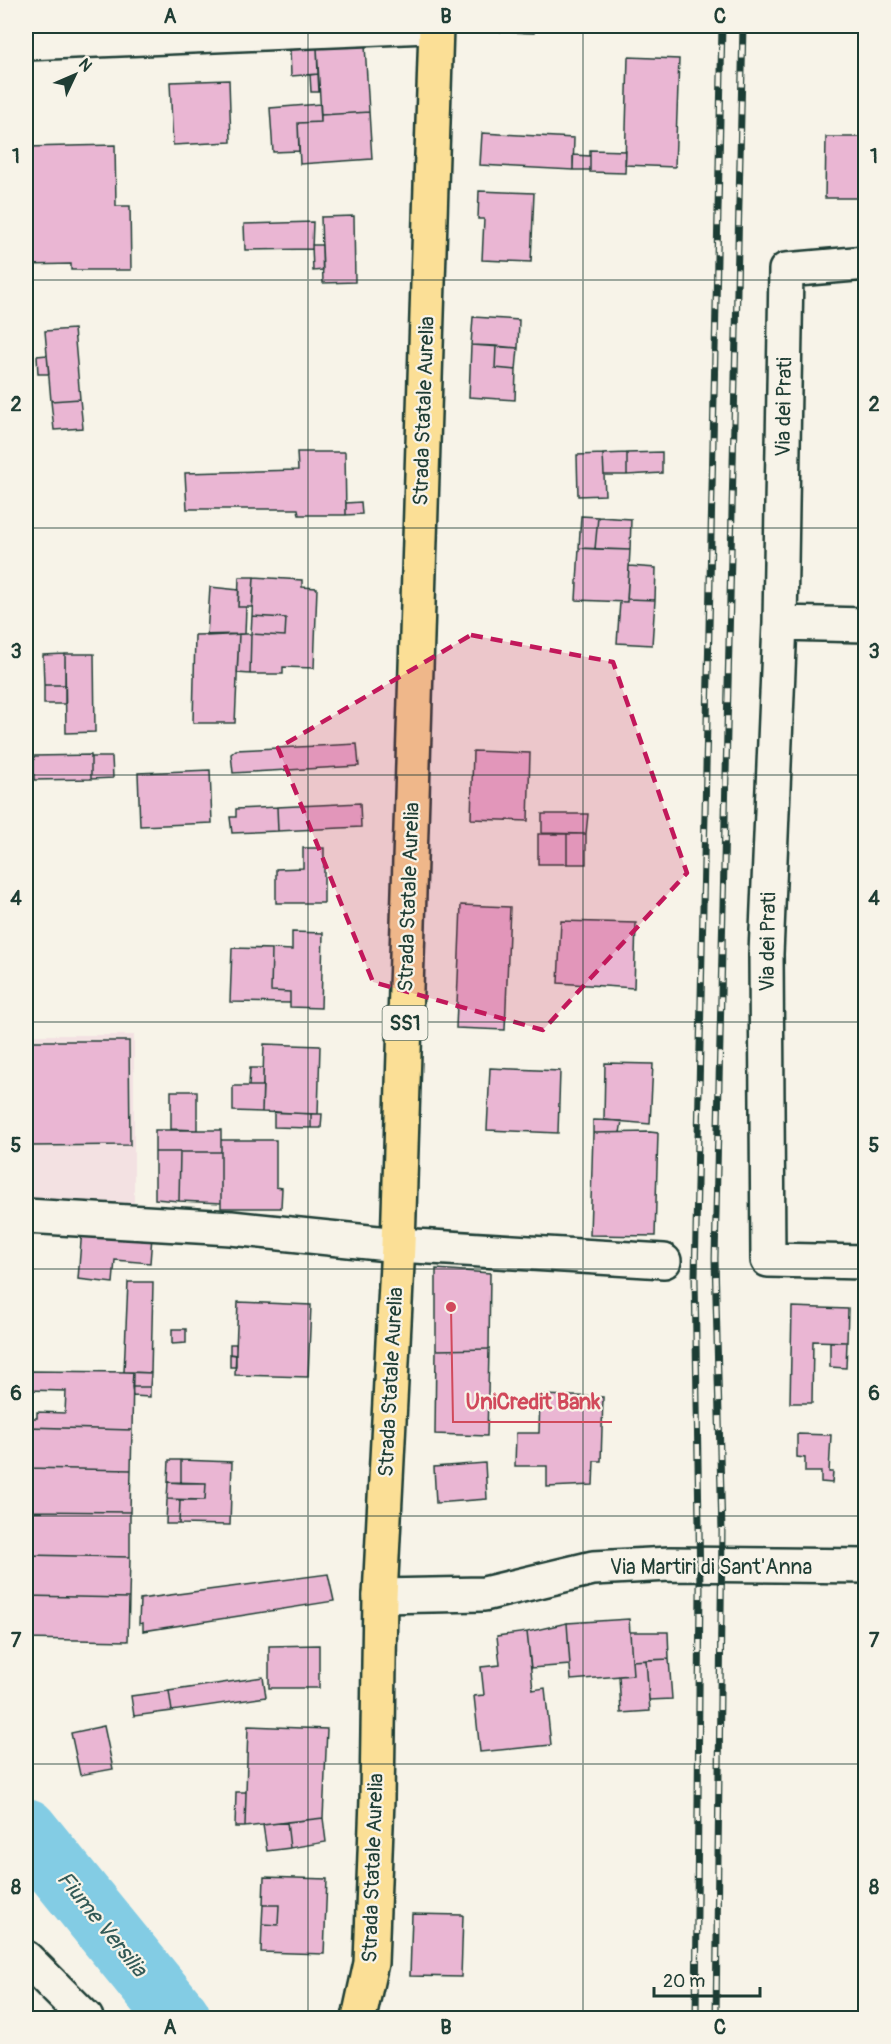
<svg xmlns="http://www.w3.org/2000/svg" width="891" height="2044" font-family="Pangolin,sans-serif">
<rect width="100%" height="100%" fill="#f7f3e8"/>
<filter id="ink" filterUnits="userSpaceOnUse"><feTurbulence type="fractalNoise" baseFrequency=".0167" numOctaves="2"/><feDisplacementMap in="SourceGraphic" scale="12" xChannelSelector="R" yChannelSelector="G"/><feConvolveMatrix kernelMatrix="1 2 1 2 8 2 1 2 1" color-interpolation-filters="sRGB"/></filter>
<g filter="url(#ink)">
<path fill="#f3e1e2" d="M26,1035h108v171l-108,-7z"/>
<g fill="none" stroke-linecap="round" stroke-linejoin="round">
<path stroke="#83cce4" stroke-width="64" d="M26,1830l153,188"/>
</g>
<path fill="#eab6d3" stroke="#1f3d34" stroke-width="1.5" d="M501,26h33v7l-33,-1z
M658,26h32v7h-32z
M365,45l4,67 -48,3 -4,-67z
M317,48l1,26 -27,2 -1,-26z
M628,57l51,2 -4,108 -50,-2z
M318,74l1,18h-8l-1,-17z
M229,80l2,62 -58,3 -3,-63z
M320,104l1,18 -23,1 1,28 -26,1 -3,-44z
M369,112l3,47 -72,5 -2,-41 23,-1v-7z
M482,133l92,5 -1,32 -93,-5z
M826,137h40v61h-41z
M115,145l1,61h14l1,64h-60v-6l-45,1v-118z
M590,150l36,1 -1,22 -35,-1z
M573,155l17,1v14h-17z
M479,191l55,2 -3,69 -49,-2 2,-41h-6z
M354,216l1,66 -32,1 -2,-66z
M313,222l-1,27 -67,1 -1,-26z
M312,245h10l1,25 -10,1z
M473,317l46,3 -1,28 -47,-3z
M74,329l6,70 -29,2 -6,-70z
M471,345l25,1 -1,22 21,2 -1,30 -46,-3z
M496,346l22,2 -2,22 -21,-2z
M47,355l2,19h-11l-1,-18z
M80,399l3,29 -29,2 -3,-29z
M297,452h48l1,63h-47l-1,-6h-111l-2,-36 113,-3z
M662,452v21l-35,2v-22z
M627,453v22h-23l-1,-21z
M603,454l2,41 -27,1 -1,-41z
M361,502l1,12 -16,1v-12z
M581,516l17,1 -3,32 -16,-1z
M598,517l33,2 -1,31 -35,-1z
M579,548l51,2 -3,52 -51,-2z
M629,566l27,2 -1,32 -28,-1z
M239,577h15l-2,30h-14z
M254,577l48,3v7l15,1 -3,80 -31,-1v7h-33l1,-40 34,2 1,-18 -34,-2z
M210,587l29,3 -1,17h8l-1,27 -38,2z
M627,599l28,1 -3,45 -35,-2 3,-41h7z
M252,616l34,2 -1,18 -34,-2z
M239,634h12l-1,40 -13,-1z
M239,634l-4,89h-42l2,-88z
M65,654h29l1,78 -29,1z
M65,654v31h-21l-1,-30z
M44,685h21v19h-21z
M357,744l2,22 -126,7 -2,-19 5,-4z
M473,751l57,2 -2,68 -57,-2z
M91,755v24l-57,1v-24z
M91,757h21l1,21 -22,1z
M210,770l2,53 -72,3 -2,-53z
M360,803l1,24 -83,4 -1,-24z
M277,807l1,24 -46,2 -2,-16h6v-8z
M542,814h46l-2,20 -44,-1z
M538,834h29v30h-29z
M567,834h19v30h-19z
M303,848h21v55h-48v-34l27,-1z
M461,905l49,2 -5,123 -49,-2z
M561,921l75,2 -2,65 -76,-5z
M26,931l5,71h-5z
M292,932l31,1 -2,75 -31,-1v-15l-19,-1 1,-42 20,1z
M232,948l40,1 -1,42 19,1v11l-60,-1z
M32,1041h97l1,104 -99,1z
M264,1044l56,2 -2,68 -56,-2z
M605,1063l48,1 -3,60 -46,-4z
M250,1068h13v18h-14z
M490,1068l70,3 -2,62 -71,-3z
M233,1086h30l-1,26 -29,-1z
M171,1091h26v39l-26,-1z
M274,1112l37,2v14l-37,-1z
M311,1114h11l-1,14h-10z
M593,1120l29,1 -2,12h-27z
M155,1130h66v22h-66z
M650,1132l8,1 -3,103 -65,-1 3,-102z
M221,1140h55v47l6,1 -1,20h-60z
M155,1152h25l-1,49 -24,-2z
M180,1152h41v51l-42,-2z
M82,1229l70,7 -2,27 -35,-3 -2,23 -35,-4z
M436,1269l54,4 -1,76 -53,1z
M128,1282h25l-2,91 -27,-1z
M238,1302l73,3 -3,72 -73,-2z
M792,1307l56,2 -1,33 -34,-1 -1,62h-22z
M172,1329h14v14l-14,1z
M830,1342h17l-1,26 -16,-1z
M230,1344h6v11l-6,-1z
M489,1349l-2,87 -52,-2 1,-84z
M230,1354l6,1v12h-6z
M26,1371l107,1 -1,58 -103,-3v-9h8v-6l28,1 1,-22 -40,-1z
M133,1372l18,1 -1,14h-18z
M132,1387h18v10l-17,-1z
M540,1395l63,2 -2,64h-7l-1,24 -46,2v-21h-32l1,-33h23z
M26,1427l106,3 -1,40 -105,-2z
M797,1434l34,1 -2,37h4l-1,11 -11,-1v-10h-16v-14l-8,-1z
M169,1460h12v23l-13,-1z
M181,1460l51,2 -2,63 -51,-1 1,-24h25l1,-17h-25z
M485,1463l2,36 -51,4 -2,-36z
M26,1468l105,2 -1,42 -104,-1z
M168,1482l38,1 -1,17 -38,-1z
M167,1499l13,1 -1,24h-13z
M26,1511l104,1v45l-104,-2z
M26,1555l104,2 -1,41 -103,-2z
M328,1574l6,27 -191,30v-8l-4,1 1,-25z
M26,1596l103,2 -1,43 -102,-2z
M629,1619l4,56 -62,5 -4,-57z
M567,1623l3,42 -39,3 -4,-36z
M527,1632l6,58 12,-2 6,57 -71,7 -6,-56 10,-1 -3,-28 19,-2 -3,-29z
M630,1632h38l1,27 -37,2z
M319,1645v43h-50v-42z
M669,1659l3,40 -23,1 -3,-40z
M646,1660l4,51 -29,2 -2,-37 14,-1 -1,-14z
M263,1677l3,20 -94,14 -3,-20z
M169,1691l3,20 -38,5 -3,-20z
M104,1726l9,43 -33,6 -9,-42z
M248,1726l79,3 -4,89 -78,9z
M236,1792h10l-1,35h-10z
M323,1818l3,24 -36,6 -3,-26z
M287,1822l3,26 -23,3 -4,-26z
M264,1877l63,2 -3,75 -63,-2 1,-28 16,1 1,-20h-16z
M263,1905h16l-1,20 -16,-1z
M412,1914l51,1 -2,62 -51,-1z"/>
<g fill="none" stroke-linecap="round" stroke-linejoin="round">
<defs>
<path id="street" d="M26,43l402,-17
M866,263l-80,7 -6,353 -14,331 2,306 98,2
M780,623l86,2
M26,1216l205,12 167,17 266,16
M380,1596l104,-2 109,-26 77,-4 196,2
M26,1958l60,60"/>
<path id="primary" d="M359,2018l12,-55 6,-164 3,-203 18,-351 38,-1219"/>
</defs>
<use href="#street" stroke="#1f3d34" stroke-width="38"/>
<use href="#primary" stroke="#1f3d34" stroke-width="38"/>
<use href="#street" stroke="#f7f3e8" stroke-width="33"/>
<use href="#primary" stroke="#fbdf96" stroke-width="33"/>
<defs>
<path id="rail" d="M696,2018l4,-430 -5,-311 27,-1251
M716,2018l6,-486 -7,-273 28,-1233"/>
</defs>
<use href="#rail" stroke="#1f3d34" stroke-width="7"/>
<use href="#rail" stroke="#f7f3e8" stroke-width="4.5" stroke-dasharray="14" stroke-linecap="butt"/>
</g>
</g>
<path fill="#c2185b" fill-opacity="0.2" stroke="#c2185b" stroke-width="4.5" stroke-dasharray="12 8" stroke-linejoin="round" d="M471,635l142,27 74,211 -144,157 -170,-48 -95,-234z"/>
<path fill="none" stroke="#1f3d34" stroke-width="1.5" stroke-opacity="0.55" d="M308,26v1992M583,26v1992M26,280h840M26,528h840M26,775h840M26,1022h840M26,1269h840M26,1516h840M26,1764h840"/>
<g text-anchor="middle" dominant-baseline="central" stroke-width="4.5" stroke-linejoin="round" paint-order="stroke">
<rect fill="#f7f3e8" stroke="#60746a" stroke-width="1.5" x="382.5" y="1006" width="45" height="34" rx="4.5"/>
<g font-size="20" font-weight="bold" fill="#1f3d34">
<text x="405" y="1023">SS1</text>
</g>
<g font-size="21" fill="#1f3d34" stroke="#f7f3e8">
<text transform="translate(784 407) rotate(-89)">Via dei Prati</text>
<text transform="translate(424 411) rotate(-88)">Strada Statale Aurelia</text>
<text transform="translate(409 897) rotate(-88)">Strada Statale Aurelia</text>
<text transform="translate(768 942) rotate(-89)">Via dei Prati</text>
<text transform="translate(391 1382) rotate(-87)">Strada Statale Aurelia</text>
<text x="711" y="1567">Via Martiri di Sant'Anna</text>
<text transform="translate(373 1868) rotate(-88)">Strada Statale Aurelia</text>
</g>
<g font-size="22" font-style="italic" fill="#335a57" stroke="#f7f3e8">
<text transform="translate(102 1924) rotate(51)">Fiume Versilia</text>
</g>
</g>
<path fill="none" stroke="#d1495b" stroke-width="2" d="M451 1307L453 1422H612"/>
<circle fill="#d1495b" stroke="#f7f3e8" stroke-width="2" cx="451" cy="1307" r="6"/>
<g font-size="22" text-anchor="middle" font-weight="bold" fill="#d1495b" stroke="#f7f3e8" stroke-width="4.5" stroke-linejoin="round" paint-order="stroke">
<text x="533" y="1409">UniCredit Bank</text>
</g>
<rect width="891" height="2044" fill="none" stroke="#f7f3e8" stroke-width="66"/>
<g transform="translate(75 75) rotate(46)" stroke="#f7f3e8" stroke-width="4.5" paint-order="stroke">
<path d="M0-4.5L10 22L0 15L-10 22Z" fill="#1f3d34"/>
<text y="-9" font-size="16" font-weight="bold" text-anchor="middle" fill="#1f3d34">N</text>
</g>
<path d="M654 1987v9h106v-9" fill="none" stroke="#1f3d34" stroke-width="3"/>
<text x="663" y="1987" font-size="18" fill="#1f3d34" stroke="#f7f3e8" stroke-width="4.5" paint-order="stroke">20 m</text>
<rect x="33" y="33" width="825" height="1978" fill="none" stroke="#1f3d34" stroke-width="2"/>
<g font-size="20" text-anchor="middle" font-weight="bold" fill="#1f3d34">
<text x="170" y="23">A</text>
<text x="446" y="23">B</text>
<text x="720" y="23">C</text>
<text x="16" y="163">1</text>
<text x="874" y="163">1</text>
<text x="16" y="411">2</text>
<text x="874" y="411">2</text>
<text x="16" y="658">3</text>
<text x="874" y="658">3</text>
<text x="16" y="905">4</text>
<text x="874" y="905">4</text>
<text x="16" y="1152">5</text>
<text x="874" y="1152">5</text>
<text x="16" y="1400">6</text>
<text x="874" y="1400">6</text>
<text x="16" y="1647">7</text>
<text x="874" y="1647">7</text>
<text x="16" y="1894">8</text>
<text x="874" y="1894">8</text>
<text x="170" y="2034">A</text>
<text x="446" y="2034">B</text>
<text x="720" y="2034">C</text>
</g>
</svg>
